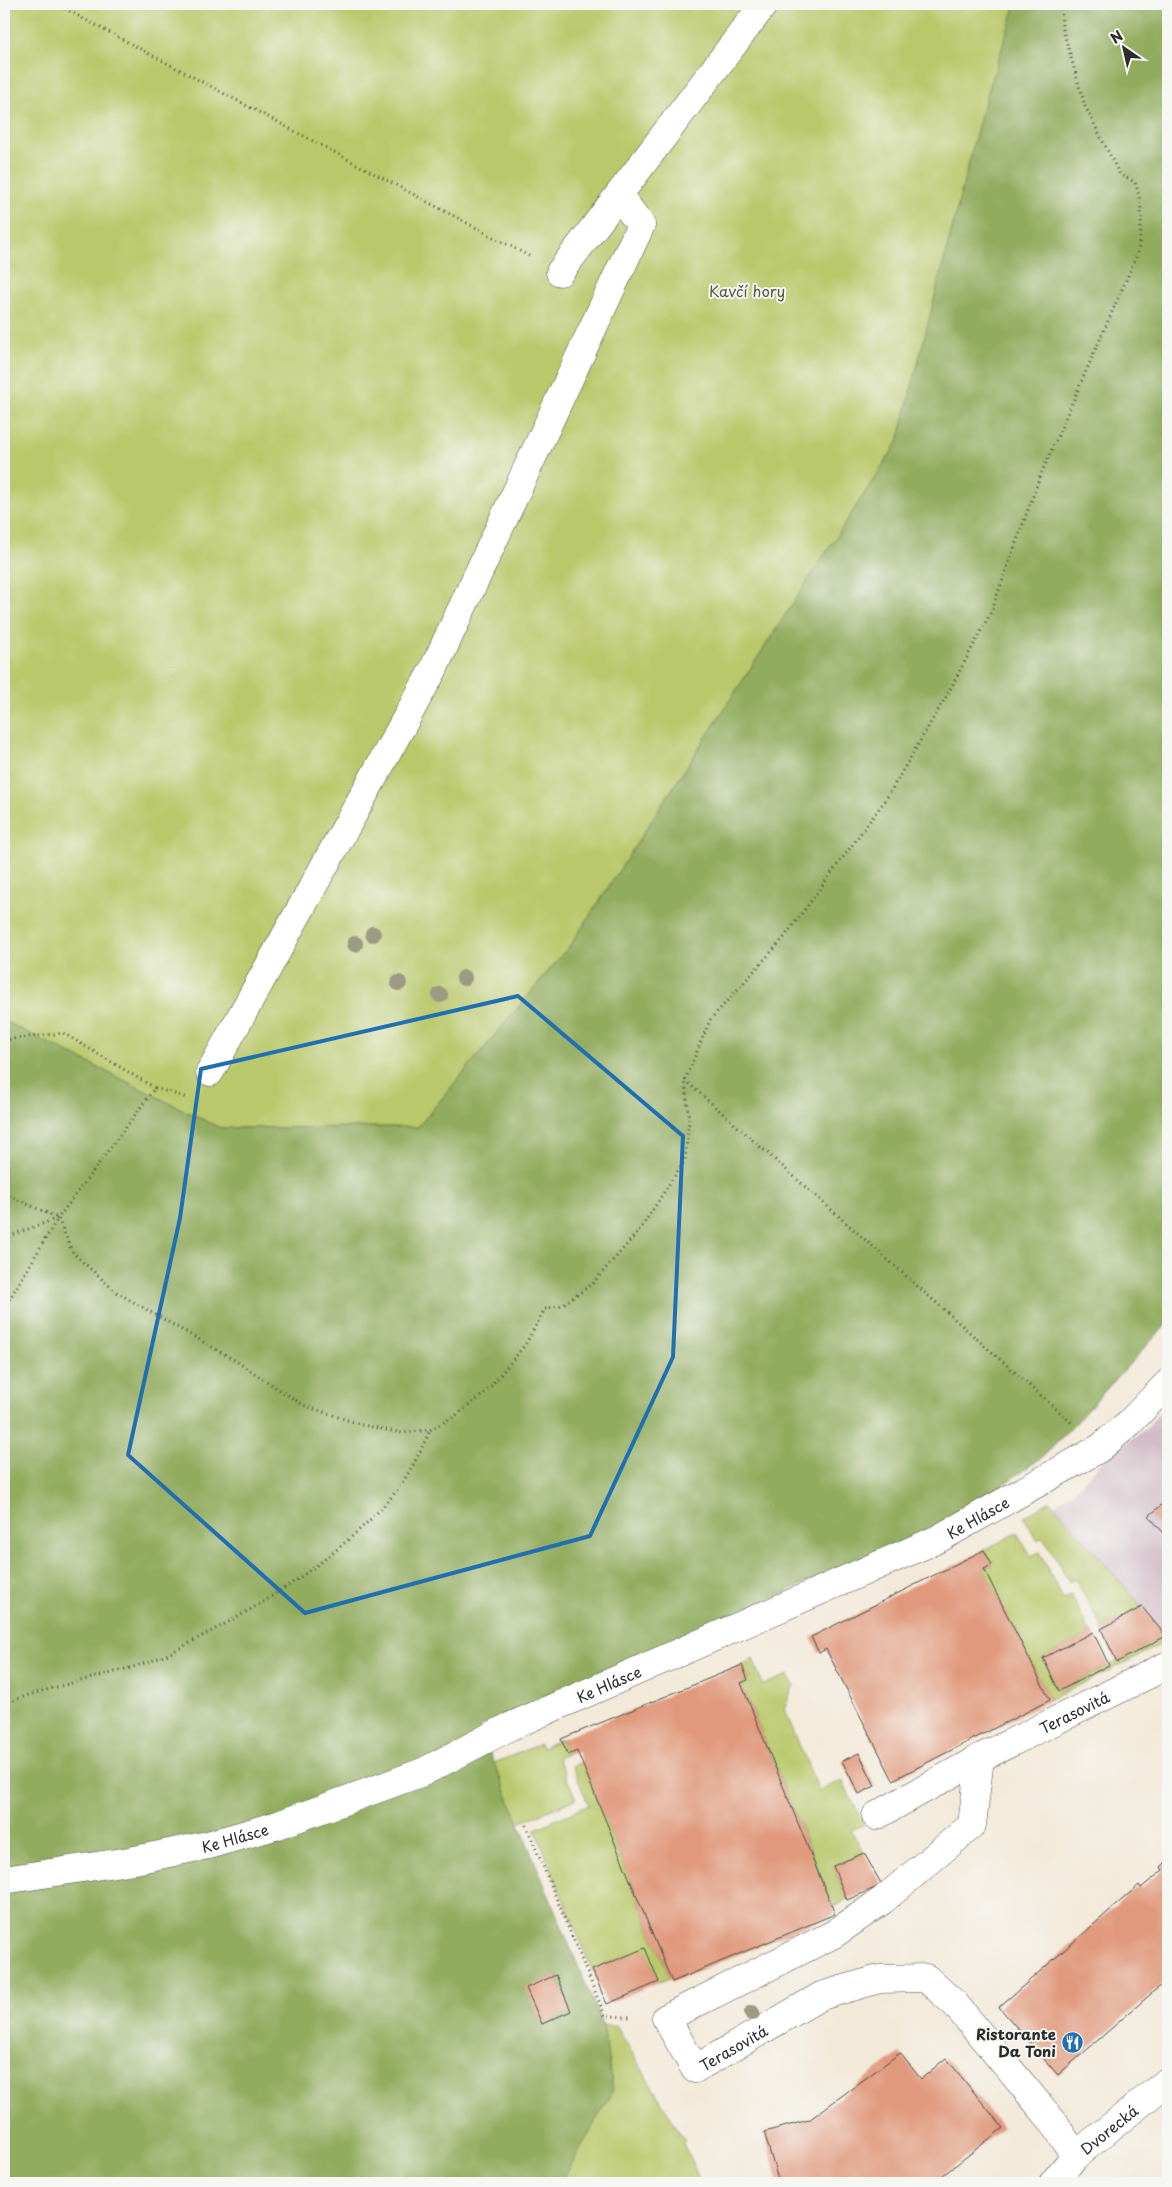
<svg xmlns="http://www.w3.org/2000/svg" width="1172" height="2187" font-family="'Playpen Sans',sans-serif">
<rect width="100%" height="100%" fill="#f6f6f2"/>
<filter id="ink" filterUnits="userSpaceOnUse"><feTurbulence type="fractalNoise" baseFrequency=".02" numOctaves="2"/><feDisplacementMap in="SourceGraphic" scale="10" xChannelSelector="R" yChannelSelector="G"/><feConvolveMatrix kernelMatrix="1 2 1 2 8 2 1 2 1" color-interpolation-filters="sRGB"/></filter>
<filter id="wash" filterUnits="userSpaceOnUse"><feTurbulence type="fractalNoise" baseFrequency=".0096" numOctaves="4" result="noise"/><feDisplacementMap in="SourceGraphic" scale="20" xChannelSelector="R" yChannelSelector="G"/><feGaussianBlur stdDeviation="1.12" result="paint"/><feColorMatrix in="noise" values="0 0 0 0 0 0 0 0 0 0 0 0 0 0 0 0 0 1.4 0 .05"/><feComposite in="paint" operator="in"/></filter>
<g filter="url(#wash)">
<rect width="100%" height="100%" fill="#f3e9d8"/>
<path fill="#d1bdc8" d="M1168,1403v236l-114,-134 20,-14 33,-34 41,-30z"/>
<path fill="#b9c86b" stroke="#727a4b" d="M4,4h1012l-34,107 -84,331 -326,501 -154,184 -198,1 -216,-107z
M1050,1501l92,106 -41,22v-4l-26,-46 -6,3 -26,-45 -6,3 -13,-23z
M1017,1533l14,23 8,-4 24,47 8,-4 18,36 4,1 -50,26 16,33 107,-55 2,5 -118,59 -66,-131 8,-4 -8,-15z
M753,1658l10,27 25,-10 6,10 -10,24 35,82 23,-11 22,45 -13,5 13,23 -31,13 14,34 -14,7 -92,-224 7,-3 -6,-15z
M561,1739l6,15 -9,4 18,41 -57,24 -25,-60 46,-19 2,4z
M582,1762l88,216 -11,4 -14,-33 -53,21 -57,-141 54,-24 -17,-39z
M603,2026h13l69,115 -2,2 18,40h-140l52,-93z"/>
<path fill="#92ac5f" stroke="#5e6c45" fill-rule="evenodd" d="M1016,4h152v1319l-124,133 -52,36 -68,39 -445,196 124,299 10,64 -52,93h-557v-1162l216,107 198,-1 154,-184 326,-501 84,-331zM556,1975l15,36 -29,12 -15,-34z"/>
<g id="blocks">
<path fill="#e0997c" d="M1168,1499v39l-19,-22z
M984,1550l8,15 -8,4 66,131 -157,80 -67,-131 -7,4 -8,-16z
M1142,1607l24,29 -49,26 -16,-33z
M1093,1632l16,33 -50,26 -16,-33z
M742,1665l6,15 -7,3 94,231 -163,68 -95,-231 -9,4 -7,-16z
M859,1753l16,33 -16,8 -17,-33z
M864,1853l18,32 -35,15 -14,-34z
M1168,1860v119l-110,96 -59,-68 140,-122 2,3 22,-18 -2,-3z
M645,1948l14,34 -52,22 -15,-34z
M556,1975l15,36 -29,13 -16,-36z
M900,2053l21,26 25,-21 57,70 -70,55h-154l-15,-51 45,-12z"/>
</g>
</g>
<g filter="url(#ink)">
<use href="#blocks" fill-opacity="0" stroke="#494845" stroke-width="1"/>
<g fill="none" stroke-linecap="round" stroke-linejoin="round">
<defs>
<g id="minor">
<path d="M560,272l204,-268"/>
<path d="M210,1072l223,-402 208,-445 -21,-28"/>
<path id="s1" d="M980,1758l-8,67 -89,75 -49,34 -168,84 29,51 126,-73 58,-17 47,-1 29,26 100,120 20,32"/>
<path id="s2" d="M876,1816l104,-58 186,-92"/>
<path id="s3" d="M4,1880l131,-20 73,-15 70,-20 145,-53 86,-45 429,-188 162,-91 29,-25 39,-40"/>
<path id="s4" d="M1053,2183l22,-27 93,-75"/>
</g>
</defs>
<use href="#minor" stroke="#494845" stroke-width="29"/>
<path stroke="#494845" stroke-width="3" stroke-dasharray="1 4" stroke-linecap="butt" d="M56,4l473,252
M4,1040l59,-7 92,55 -97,130 -54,20
M685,1080l388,344
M155,1088l32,10
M4,1196h5l49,22 15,35 43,39 117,67 70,46 59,20 40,8 28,-3 25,-14 30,-23 40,-48 20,-36 17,-4 30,-21 47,-53 46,-71 4,-40 -4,-40 25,-60 73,-81 103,-140 61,-104 44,-83 50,-138 96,-219c5,-26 7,-47 -2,-73l-15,-7 -35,-69 -23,-80 -1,-22
M4,1308l54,-90
M4,1704c52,-21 108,-27 160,-48 13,-6 27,-14 40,-21 66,-34 133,-78 183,-133 19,-21 32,-47 43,-72
M526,1825l79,191 27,1"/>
<use href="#minor" stroke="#fff" stroke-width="28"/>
</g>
<g fill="#9d9a83">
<circle cx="373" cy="934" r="8"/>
<circle cx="355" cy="944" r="8"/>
<circle cx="464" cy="978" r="8"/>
<circle cx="399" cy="983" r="8"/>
<circle cx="440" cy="995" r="8"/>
<circle cx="752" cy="2013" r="8"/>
</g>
</g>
<path fill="none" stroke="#1f6fb2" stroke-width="4" stroke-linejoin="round" d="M518,996l165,140 -10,221 -83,179 -285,77 -177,-158 52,-237 21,-149z"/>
<defs>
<symbol id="restaurant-disc" viewBox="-11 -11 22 22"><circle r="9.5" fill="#1f6fb2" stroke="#f6f6f2"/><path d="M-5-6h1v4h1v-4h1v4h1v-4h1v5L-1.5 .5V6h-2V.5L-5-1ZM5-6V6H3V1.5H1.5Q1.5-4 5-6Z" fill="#fff"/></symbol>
</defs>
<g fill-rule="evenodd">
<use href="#restaurant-disc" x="1060" y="2030" width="25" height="25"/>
</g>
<g text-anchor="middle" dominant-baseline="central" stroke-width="4" stroke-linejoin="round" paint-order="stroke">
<g font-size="15" fill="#565a3e" stroke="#f6f6f2">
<text x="747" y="290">Kavčí hory</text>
</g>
<g font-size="15" fill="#2b2b2b" stroke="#f6f6f2">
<text stroke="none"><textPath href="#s3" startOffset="1045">Ke Hlásce</textPath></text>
<text stroke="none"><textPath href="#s3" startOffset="640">Ke Hlásce</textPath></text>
<text stroke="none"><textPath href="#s2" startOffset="224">Terasovitá</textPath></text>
<text stroke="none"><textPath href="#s3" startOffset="235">Ke Hlásce</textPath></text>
<text stroke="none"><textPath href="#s1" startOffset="534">Terasovitá</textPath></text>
<text stroke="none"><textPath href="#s4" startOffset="78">Dvorecká</textPath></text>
</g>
<g font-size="15" font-weight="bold" fill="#2b2b2b" stroke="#f6f6f2" text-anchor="end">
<text x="1056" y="2033">Ristorante<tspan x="1056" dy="17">Da Toni</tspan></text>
</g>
</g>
<rect width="1172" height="2187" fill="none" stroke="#f6f6f2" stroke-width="20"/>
<g transform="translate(1124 48) rotate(326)" stroke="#f6f6f2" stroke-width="4" paint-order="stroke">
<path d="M0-4L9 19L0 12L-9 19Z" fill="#2b2b2b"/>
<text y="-8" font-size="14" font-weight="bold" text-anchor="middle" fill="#2b2b2b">N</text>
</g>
</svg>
